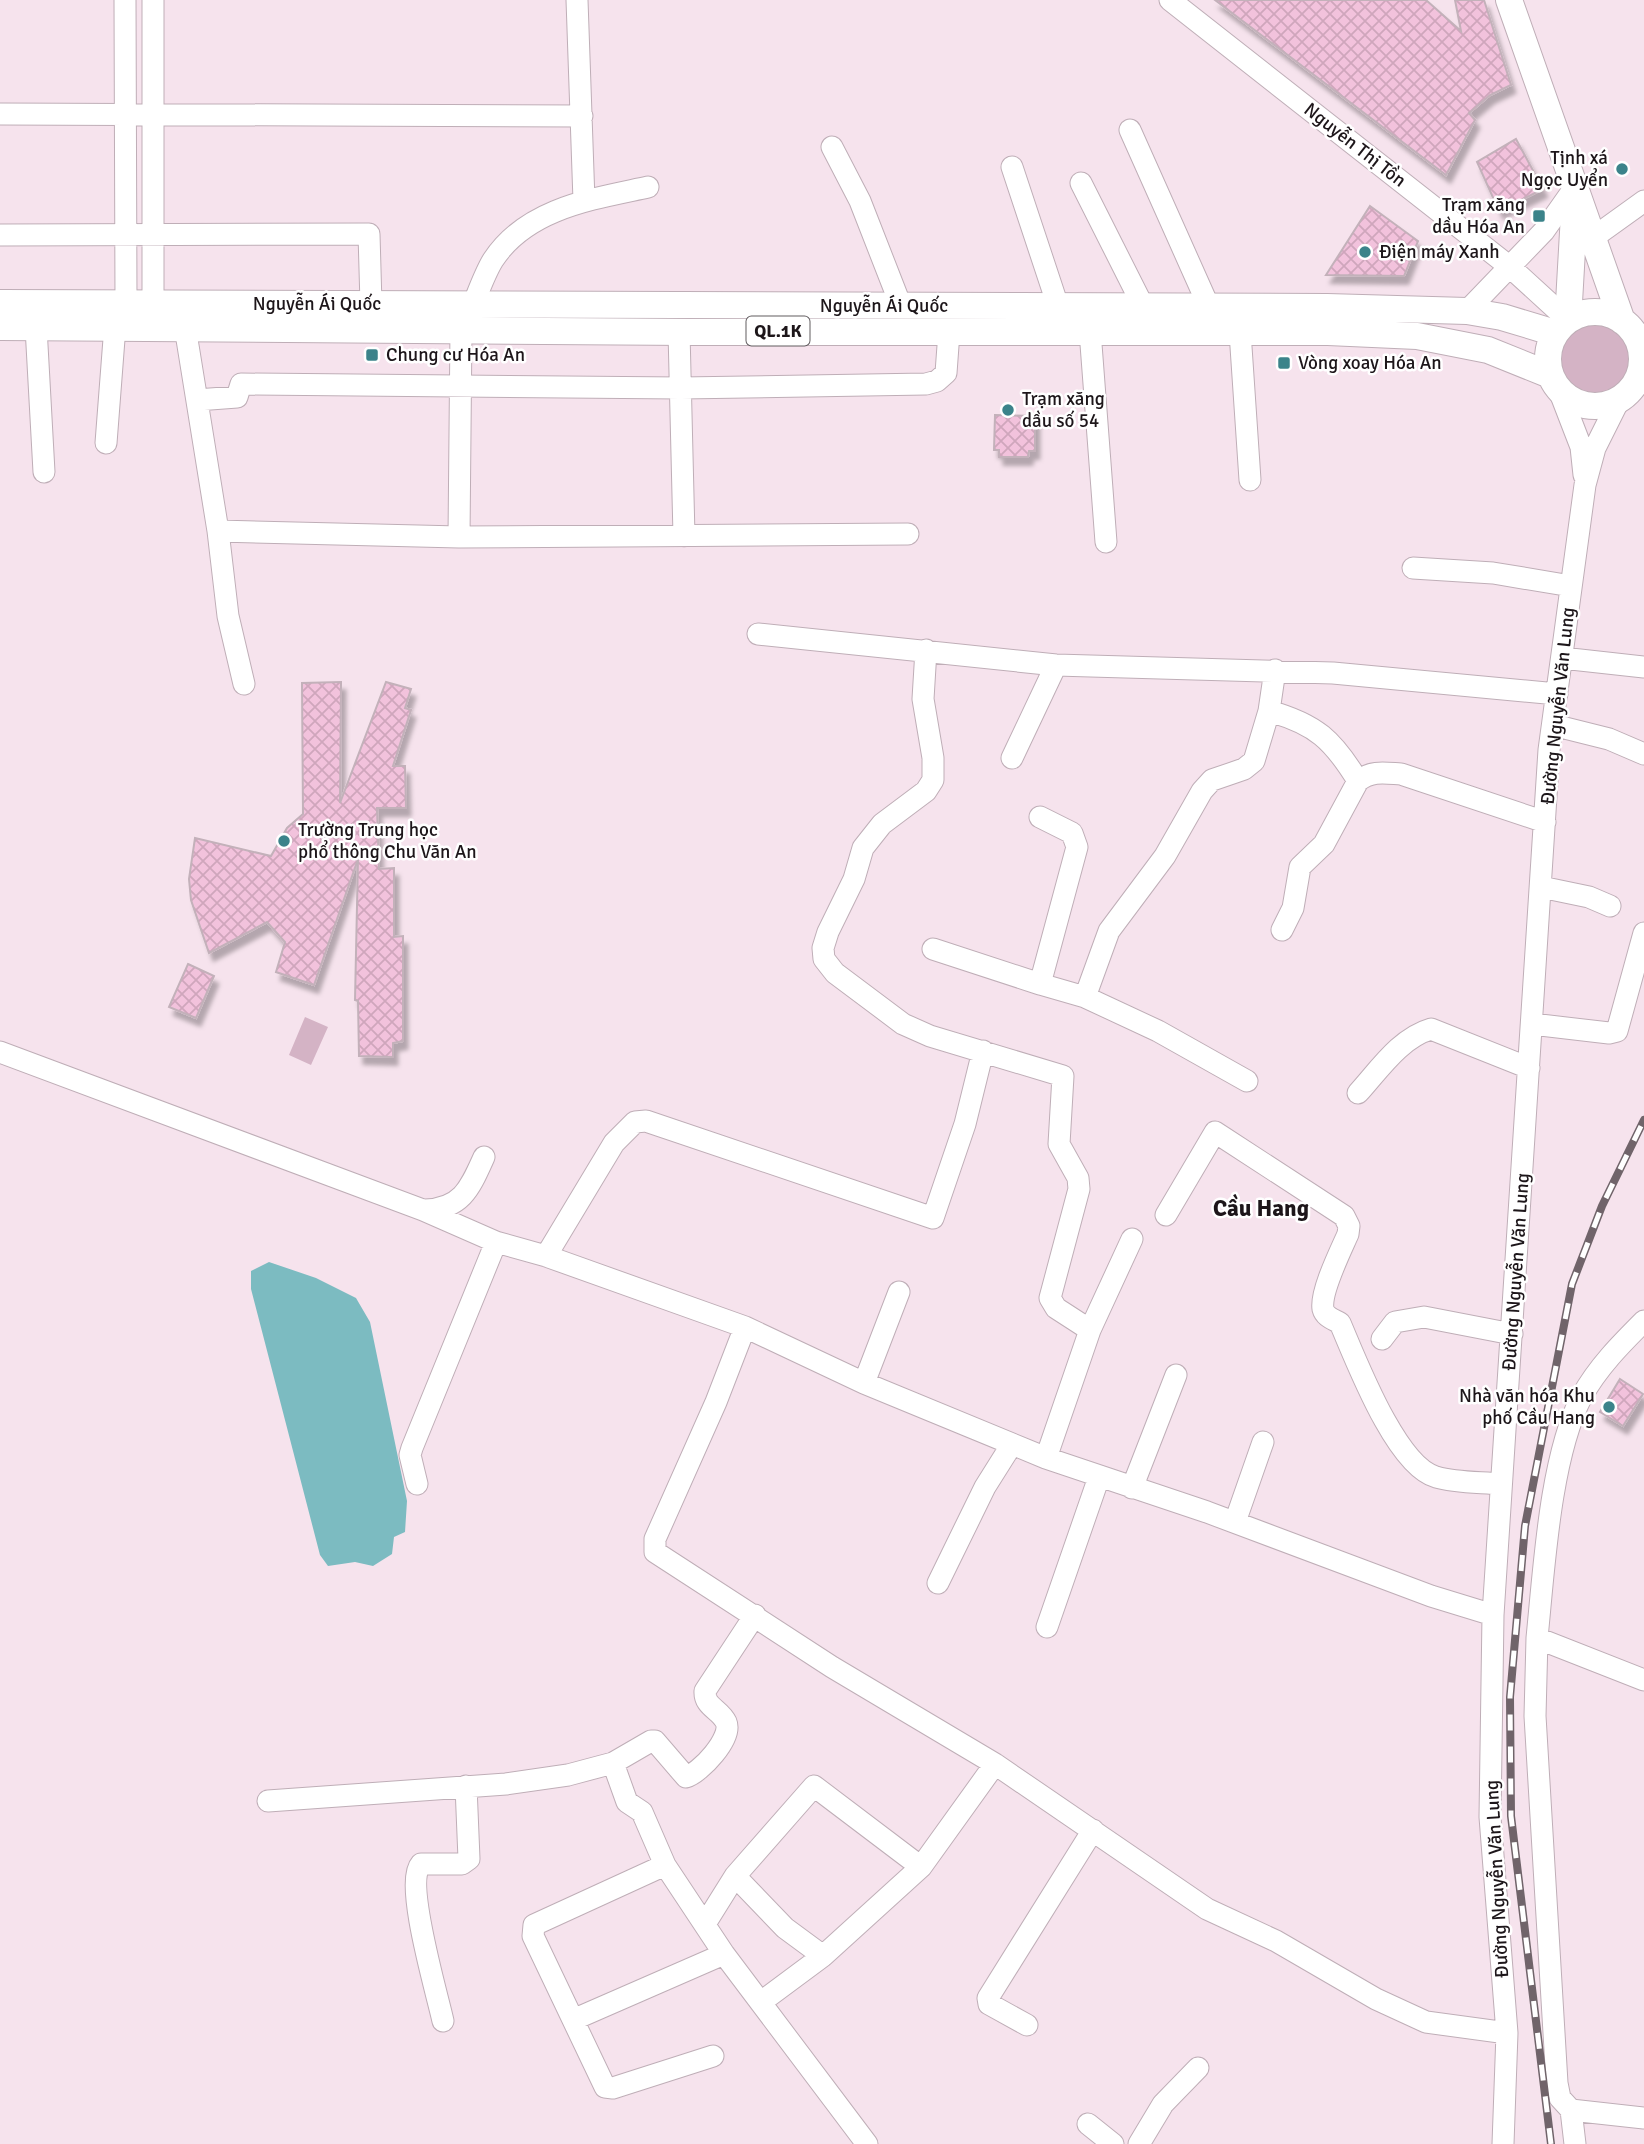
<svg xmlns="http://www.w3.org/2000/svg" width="1644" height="2144" font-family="Signika,sans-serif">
<defs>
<pattern id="building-cross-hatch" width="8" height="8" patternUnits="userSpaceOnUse" patternTransform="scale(1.75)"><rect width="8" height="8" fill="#f2c2dc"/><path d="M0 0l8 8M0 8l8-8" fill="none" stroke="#cfa6bc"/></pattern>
<filter id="shadow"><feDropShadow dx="4.5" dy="8" stdDeviation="2" flood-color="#0004"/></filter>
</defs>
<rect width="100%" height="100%" fill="#f6e3ed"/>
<path fill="#d4b3c5" d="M1559 359a36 36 0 1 1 72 0a36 36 0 1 1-72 0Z
M305,1017l23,10 -17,38 -22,-10z"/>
<path fill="#7cbbc1" d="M269,1262l47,16 40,20 14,24 37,179 -2,31 -11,5 -2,17 -19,12 -18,-4 -27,4 -8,-11 -69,-266v-18z"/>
<path fill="url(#building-cross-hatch)" stroke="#c3b1ba" stroke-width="2" filter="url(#shadow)" d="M1215,0h211l35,31 -6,-31h29l27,85 -21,10 -21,18 6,7 -29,55z
M1516,139l27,50 -44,22 -22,-49z
M1370,206l48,35 -14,35 -78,-1z
M995,415l40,1v35h-6l-1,6h-29v-7h-5z
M341,682l-1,121 46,-121 25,7 -6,19 6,2 -18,56h12l1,42h-29l2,61 15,-1v69l9,-1v105l-10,2v14l-34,-1 -1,-55 -3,-1 3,-141 -44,126 -38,-13 9,-30 -18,-20 -58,31 -18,-53 -2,-21 6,-41 76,18 16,-28 16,-14 -1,-131z
M188,964l26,12 -18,42 -27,-11z
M1620,1379l23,15 -20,32 -23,-14z"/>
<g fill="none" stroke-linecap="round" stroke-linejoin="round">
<defs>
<path id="minor" d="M125,0l1,302
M577,0l7,201
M1170,0l340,267 58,53
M0,114l582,2
M1130,130l79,177
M832,147l28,54 41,105
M1012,167l46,139
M1081,183l62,123
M0,235l369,-1 2,70
M1594,237l50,-36
M153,302v-302
M473,305c6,-15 12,-32 20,-45 34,-52 100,-61 155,-73
M1467,311l77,-80 31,-44
M36,327l8,145
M185,327l33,204 241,6 449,-3
M1090,331l16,211
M679,332l5,204
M1240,332l10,148
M1559,390l22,57 3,28
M197,400l40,-3 4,-13 440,4 245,-4 11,-3 9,-8 3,-41
M106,443l9,-117
M218,531l10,85 16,68
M459,537l2,-208
M1413,568l80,5 78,13
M758,634l298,31 277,8 224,21
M926,650l-3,49 10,59v22l-7,11 -44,33 -19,24 -9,31 -26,53 -5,16 1,11 11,14 68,51 27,12 133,40 -4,68 19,34 1,11 -29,109 6,10 34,22 -44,128
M1562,658l82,9
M1269,711c47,13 64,29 89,70
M1553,725l56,14 35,15
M1012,758l44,-93
M1040,817l32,16 5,14 -37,137 45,13 24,-66 56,-75 37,-65 10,-11 32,-11 10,-8 15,-50 6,-41
M1541,887l48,10 21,9
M1282,930l11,-22 7,-41 24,-23 34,-63c14,-11 27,-8 43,-7l144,48
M933,949l107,35
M1085,997l73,34 89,50
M1532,1024l77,9 8,-2 27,-98
M0,1052l423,158 73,32 50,14 199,71 119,56 182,75 161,54 224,84 62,19
M1358,1093c21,-23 42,-55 73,-64l98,39
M425,1210c37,-1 45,-22 59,-53
M1166,1215l49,-83 129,84 5,10 -1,8c-7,16 -28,58 -25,75 2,8 10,10 17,14 16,37 56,143 96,154 20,6 44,5 65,7
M546,1256l68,-113 21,-21 11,-1 287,97 32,-94 18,-73
M1644,1321c-23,23 -46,46 -62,75 -32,61 -38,173 -45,242l107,42
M745,1327l-29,75 -61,137v13l177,115 163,97 212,145 69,32 100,58 50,23 81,11
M1090,1330l42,-91
M1382,1339l13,-17 29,-5 88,17
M864,1383l35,-91
M417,1484l-7,-29 2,-7 84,-206
M1132,1488l44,-113
M1235,1522l28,-80
M938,1583l47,-96 27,-43
M1047,1627l52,-150
M1537,1638l-2,78 22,367 3,15 11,12 4,34
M613,1763l14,39 15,10 23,53 59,89 143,190
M268,1801l238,-17 62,-9 45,-12 38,-22h4l31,36c14,-4 47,-39 40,-55 -6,-13 -22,-15 -21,-31l50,-76
M665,1865l-131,60 -1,11 72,151 8,1 100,-32
M735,1876l50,52 38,28 98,-89 74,-103
M705,1924l30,-48 79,-90 107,81
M761,2002l62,-46
M575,2019l149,-65
M443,2021c-6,-28 -39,-138 -22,-157h41l7,-5 -3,-73
M1027,2025l-38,-21 -1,-6 105,-168
M1571,2110l73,8
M1088,2124l25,20
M1139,2144l24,-40 35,-36
M1503,2144l4,-111 -17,-216 3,-202 56,-865 36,-265 10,-37 24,-48"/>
<path id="major" d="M1509,0l113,321
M0,303l1327,4 140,4 35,6 53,16
M1548 359a47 47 0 1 1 94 0a47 47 0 1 1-94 0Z
M1568,320l7,-123
M0,327l690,5h638l89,4 71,14 62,25"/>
</defs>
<use href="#minor" stroke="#bfaeb7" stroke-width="23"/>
<use href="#major" stroke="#bfaeb7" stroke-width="28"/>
<use href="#minor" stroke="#fff" stroke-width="21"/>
<use href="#major" stroke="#fff" stroke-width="26"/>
<defs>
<path id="rail" d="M1551,2144l-40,-328 -1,-119 15,-171 47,-242 30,-78 42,-86"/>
</defs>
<use href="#rail" stroke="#70646a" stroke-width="8"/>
<use href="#rail" stroke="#fff" stroke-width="5" stroke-dasharray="16" stroke-linecap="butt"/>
</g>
<g fill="#3b838a" stroke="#fff" stroke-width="2.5">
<circle cx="1622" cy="169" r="7"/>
<rect x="1532" y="209" width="14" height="14" rx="3.5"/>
<circle cx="1365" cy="252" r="7"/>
<rect x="365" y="348" width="14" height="14" rx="3.5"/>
<rect x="1277" y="356" width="14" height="14" rx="3.5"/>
<circle cx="1008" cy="410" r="7"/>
<circle cx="284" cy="841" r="7"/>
<circle cx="1609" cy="1407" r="7"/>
</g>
<g text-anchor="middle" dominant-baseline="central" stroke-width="5" stroke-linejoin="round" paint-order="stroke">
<rect fill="#fff" stroke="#615c5f" stroke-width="2" x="746.5" y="316.5" width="63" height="29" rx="5"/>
<g font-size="18" font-weight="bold" fill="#1d161a">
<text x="778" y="331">QL.1K</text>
</g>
<g font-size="19" fill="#1d161a" stroke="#fff">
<text transform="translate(1355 145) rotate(38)">Nguyễn Thị Tồn</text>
<text x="317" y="304">Nguyễn Ái Quốc</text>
<text x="884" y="306">Nguyễn Ái Quốc</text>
<text transform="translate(1558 706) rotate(-84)">Đường Nguyễn Văn Lung</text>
<text transform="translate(1516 1272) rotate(-86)">Đường Nguyễn Văn Lung</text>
<text transform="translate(1497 1879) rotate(-93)">Đường Nguyễn Văn Lung</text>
</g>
<g font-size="19" fill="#1d161a" stroke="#fff" text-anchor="start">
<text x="1608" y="158" text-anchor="end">Tịnh xá<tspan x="1608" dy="22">Ngọc Uyển</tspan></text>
<text x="1525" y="205" text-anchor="end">Trạm xăng<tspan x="1525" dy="22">dầu Hóa An</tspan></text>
<text x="1379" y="252">Điện máy Xanh</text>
<text x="386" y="355">Chung cư Hóa An</text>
<text x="1298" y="363">Vòng xoay Hóa An</text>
<text x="1022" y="399">Trạm xăng<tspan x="1022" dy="22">dầu số 54</tspan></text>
<text x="298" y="830">Trường Trung học<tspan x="298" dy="22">phổ thông Chu Văn An</tspan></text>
<text x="1595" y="1396" text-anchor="end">Nhà văn hóa Khu<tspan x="1595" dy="22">phố Cầu Hang</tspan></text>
</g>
<g font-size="23" font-weight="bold" fill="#1d161a" stroke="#fff">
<text x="1261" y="1208">Cầu Hang</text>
</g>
</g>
</svg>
